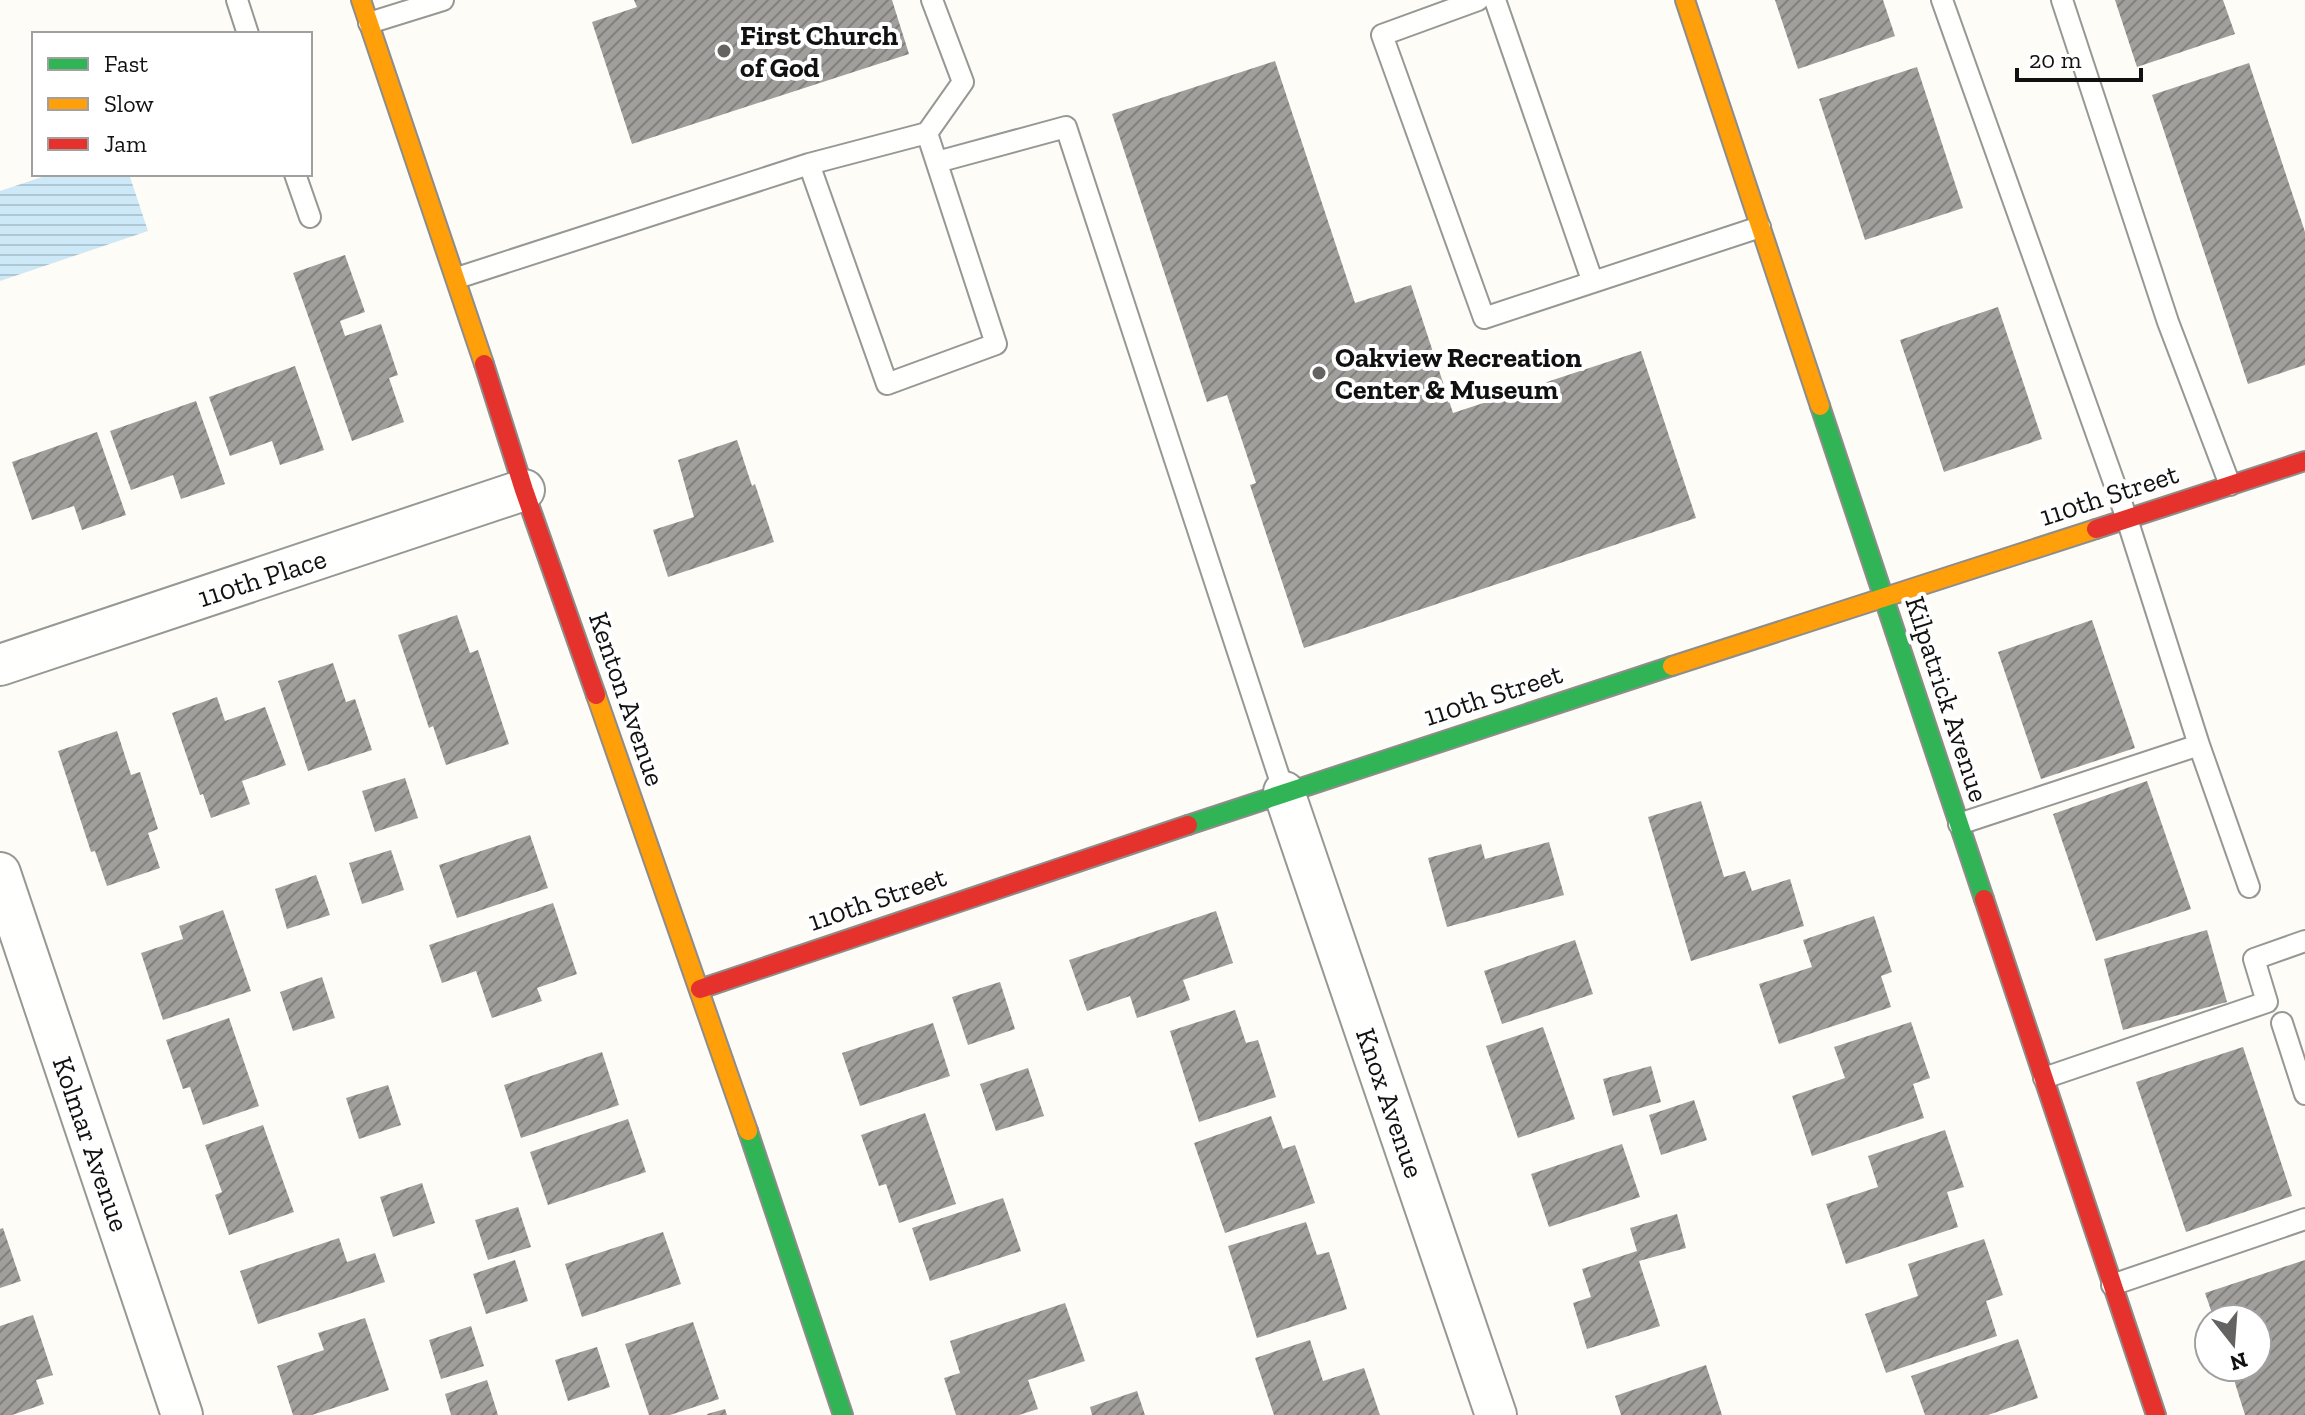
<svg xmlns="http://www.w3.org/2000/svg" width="2305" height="1415" font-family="'Zilla Slab',serif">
<defs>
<pattern id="water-rules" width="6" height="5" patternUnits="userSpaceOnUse" patternTransform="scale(2)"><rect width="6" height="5" fill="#cde8f7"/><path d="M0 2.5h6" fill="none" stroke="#afc6d3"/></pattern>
<pattern id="building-hatch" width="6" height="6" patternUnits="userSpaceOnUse" patternTransform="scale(2)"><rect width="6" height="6" fill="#a19f9c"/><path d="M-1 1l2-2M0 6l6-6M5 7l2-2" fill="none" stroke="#82807e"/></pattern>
</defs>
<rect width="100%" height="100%" fill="#fdfcf7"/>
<path fill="url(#water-rules)" d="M51,174h78l19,57 -148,50v-90z"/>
<path fill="url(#building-hatch)" d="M634,0h258l17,54 -277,90 -40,-122 45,-15z
M1775,0h108l12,36 -97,33z
M2115,0h108l12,34 -98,33z
M1275,61l80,242 56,-18 42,128 188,-62 55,167 -392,130 -54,-163 6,-2 -29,-88 -20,7 -95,-288z
M2249,63l56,169v133l-57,19 -96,-289z
M1917,67l46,141 -98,32 -46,-141z
M345,255l20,57 -25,9 5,15 36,-12 17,51 -9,3 15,44 -52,19 -59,-168z
M1998,307l44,132 -98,33 -44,-132z
M295,366l29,84 -44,15 -8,-24 -42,15 -21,-59z
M196,401l29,83 -44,15 -8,-24 -42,15 -21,-59z
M97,432l29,83 -44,15 -8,-24 -42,14 -20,-58z
M737,440l15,46 3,-2 19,58 -106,35 -15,-47 41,-13 -16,-57z
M457,615l13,38 8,-3 31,94 -63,21 -13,-39 -4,2 -31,-93z
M2092,620l43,128 -94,31 -43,-127z
M333,663l13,39 9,-3 17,51 -64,21 -30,-90z
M217,697l8,24 40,-14 21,58 -44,16 8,23 -39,14 -8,-24 -3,1 -28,-82z
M117,731l14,44 9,-3 18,57 -10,4 12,35 -53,18 -12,-35 -4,1 -33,-101z
M405,778l13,40 -43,14 -13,-41z
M2147,781l44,128 -95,32 -43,-127z
M1701,801l23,76 21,-6 7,20 38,-12 14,47 -113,35 -43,-144z
M530,835l18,53 -91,30 -18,-53z
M1549,842l15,53 -117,32 -19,-69 53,-14 4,15z
M391,850l13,40 -42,14 -13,-41z
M316,875l14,40 -43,14 -12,-40z
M553,903l24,71 -40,14 5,13 -50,17 -16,-47 -34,12 -13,-38z
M223,910l28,81 -88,29 -22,-67 42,-14 -4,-13z
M1216,911l17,52 -50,17 7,20 -53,18 -7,-22 -43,15 -18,-51z
M1874,916l18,56 -11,4 10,31 -112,37 -20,-60 53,-17 -9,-27z
M2207,930l20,72 -104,28 -19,-71z
M1575,940l18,54 -91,30 -18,-53z
M322,977l13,41 -42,13 -13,-39z
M1000,982l15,47 -47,16 -16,-48z
M1235,1010l11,33 12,-3 18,57 -77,25 -29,-91z
M229,1018l30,88 -56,19 -13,-38 -7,2 -17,-49z
M1911,1022l19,56 -17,6 11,34 -112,38 -20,-60 53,-18 -11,-31z
M933,1023l17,53 -90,30 -18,-53z
M1543,1027l32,92 -57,19 -32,-92z
M2243,1047l49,149 -106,36 -50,-150z
M602,1052l17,53 -98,33 -17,-53z
M1651,1066l10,36 -48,14 -10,-37z
M1028,1068l16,48 -48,15 -16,-47z
M388,1085l13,40 -42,14 -13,-41z
M1694,1100l13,40 -46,15 -12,-40z
M925,1113l31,91 -57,19 -13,-39 -7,2 -18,-51z
M1271,1116l12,33 12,-4 20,58 -90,30 -31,-90z
M628,1119l18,53 -98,33 -18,-53z
M263,1125l31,87 -65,23 -14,-40 7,-3 -17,-47z
M1945,1130l19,57 -17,5 11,35 -112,37 -20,-60 52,-17 -10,-31z
M1622,1144l18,53 -91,30 -18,-53z
M422,1183l13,40 -42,14 -13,-40z
M1003,1198l18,53 -91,30 -18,-53z
M518,1207l13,40 -43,13 -13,-40z
M1677,1214l9,34 -47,13 21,65 -73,23 -14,-46 18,-6 -9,-28 55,-18 -7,-23z
M1306,1222l11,33 12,-3 18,57 -90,29 -29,-92z
M3,1228l18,53 -21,7v-59z
M663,1232l18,52 -99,33 -17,-53z
M339,1238l8,24 28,-9 10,29 -127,42 -18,-53z
M1984,1239l19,56 -17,6 11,35 -111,37 -21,-59 53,-18 -10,-32z
M515,1260l13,41 -42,13 -13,-40z
M2305,1260v155h-60l-15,-48h27v-48h-43l-9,-26z
M1065,1303l20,58 -57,19 10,29 -19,6h-63l-12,-37 16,-5 -10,-32z
M33,1315l20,60 -17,5 8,24 -32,11h-12v-89z
M365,1318l24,72 -77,25h-19l-16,-49 47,-16 -6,-17z
M693,1322l26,77 -49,16h-21l-24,-71z
M471,1326l13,40 -43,13 -12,-39z
M2018,1339l20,59 -50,17h-63l-14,-39z
M1310,1340l13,41 41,-13 16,47h-106l-19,-57z
M597,1347l13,40 -42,14 -13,-41z
M1706,1365l16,50h-101l-6,-19z
M487,1380l11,35h-47l-6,-21z
M1137,1391l8,24h-53l-2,-8z
M725,1409l2,6h-20v-1z"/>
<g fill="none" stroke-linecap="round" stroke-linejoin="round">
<defs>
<path id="lane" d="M237,0l11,34
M1478,0l-96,35 102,283 276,-91
M1495,0l97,280
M1942,0l185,519 72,226 50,142
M2062,0l106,322 62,163
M369,23l74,-23
M927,133l36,-51 -31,-82
M937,162l129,-35 218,665
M295,174l15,43
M457,278l352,-114 118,-31 69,211 -109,40 -78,-220
M1959,824l240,-79
M2282,1023l23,71
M2044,1078l223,-76 -13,-43 51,-18
M2112,1285l193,-66"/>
<path id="street" d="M0,665l524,-175
M1284,792l212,623
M0,873l182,542"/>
<path id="fast" d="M1820,406l164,493
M1188,825l484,-159
M748,1131l95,284"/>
<path id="slow" d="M361,0l123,364
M1685,0l135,406
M1672,666l424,-137
M596,695l152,436"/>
<path id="jam" d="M484,364l40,126 72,205
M2096,529l209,-68
M1984,899l172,516
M700,989l488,-164"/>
</defs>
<use href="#lane" stroke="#979795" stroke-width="24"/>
<use href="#street" stroke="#979795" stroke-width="44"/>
<use href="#fast" stroke="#8e8d8b" stroke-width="22"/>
<use href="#slow" stroke="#8e8d8b" stroke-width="22"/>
<use href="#jam" stroke="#8e8d8b" stroke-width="22"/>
<use href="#lane" stroke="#fffffe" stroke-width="20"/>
<use href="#street" stroke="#fffffe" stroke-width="40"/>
<use href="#fast" stroke="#30b455" stroke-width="18"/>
<use href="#slow" stroke="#ff9f0a" stroke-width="18"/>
<use href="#jam" stroke="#e5322d" stroke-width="18"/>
</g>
<g fill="#646362" stroke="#fff" stroke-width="3">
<circle cx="724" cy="51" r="8"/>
<circle cx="1319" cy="373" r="8"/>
</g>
<g text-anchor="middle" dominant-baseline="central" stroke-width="8" stroke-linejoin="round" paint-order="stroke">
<g font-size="28" font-weight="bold" fill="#111" stroke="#fff" text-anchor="start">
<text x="740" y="35">First Church<tspan x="740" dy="32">of God</tspan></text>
<text x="1335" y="357">Oakview Recreation<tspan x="1335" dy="32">Center &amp; Museum</tspan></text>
</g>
<g font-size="28" fill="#111" stroke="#fff">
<text transform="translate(2109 495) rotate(-18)">110th Street</text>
<text transform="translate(262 578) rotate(-18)">110th Place</text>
<text transform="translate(1493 695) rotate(-18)">110th Street</text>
<text transform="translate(627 699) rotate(71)">Kenton Avenue</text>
<text transform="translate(1947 699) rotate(72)">Kilpatrick Avenue</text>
<text transform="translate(877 899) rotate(-19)">110th Street</text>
<text transform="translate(1390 1103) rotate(71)">Knox Avenue</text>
<text transform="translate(91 1144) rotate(71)">Kolmar Avenue</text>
</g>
</g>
<rect x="32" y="32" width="280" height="144" fill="#ffffff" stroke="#a0a0a0" stroke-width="2"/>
<rect x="48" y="58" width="40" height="12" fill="#30b455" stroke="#a0a0a0" stroke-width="2"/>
<text x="104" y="72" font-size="24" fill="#111111">Fast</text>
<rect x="48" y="98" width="40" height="12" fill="#ff9f0a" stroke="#a0a0a0" stroke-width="2"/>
<text x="104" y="112" font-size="24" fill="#111111">Slow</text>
<rect x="48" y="138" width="40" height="12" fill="#e5322d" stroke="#a0a0a0" stroke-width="2"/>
<text x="104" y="152" font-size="24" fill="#111111">Jam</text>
<g transform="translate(2233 1343) rotate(163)"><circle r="38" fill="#ffffff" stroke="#a0a0a0" stroke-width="2"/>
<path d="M0-6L14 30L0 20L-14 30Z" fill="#646362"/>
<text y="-12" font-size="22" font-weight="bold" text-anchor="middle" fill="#111111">N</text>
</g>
<path d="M2017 68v12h124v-12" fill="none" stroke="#111111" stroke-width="4"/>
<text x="2029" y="68" font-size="24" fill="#111111" stroke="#ffffff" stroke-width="6" paint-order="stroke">20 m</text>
</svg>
